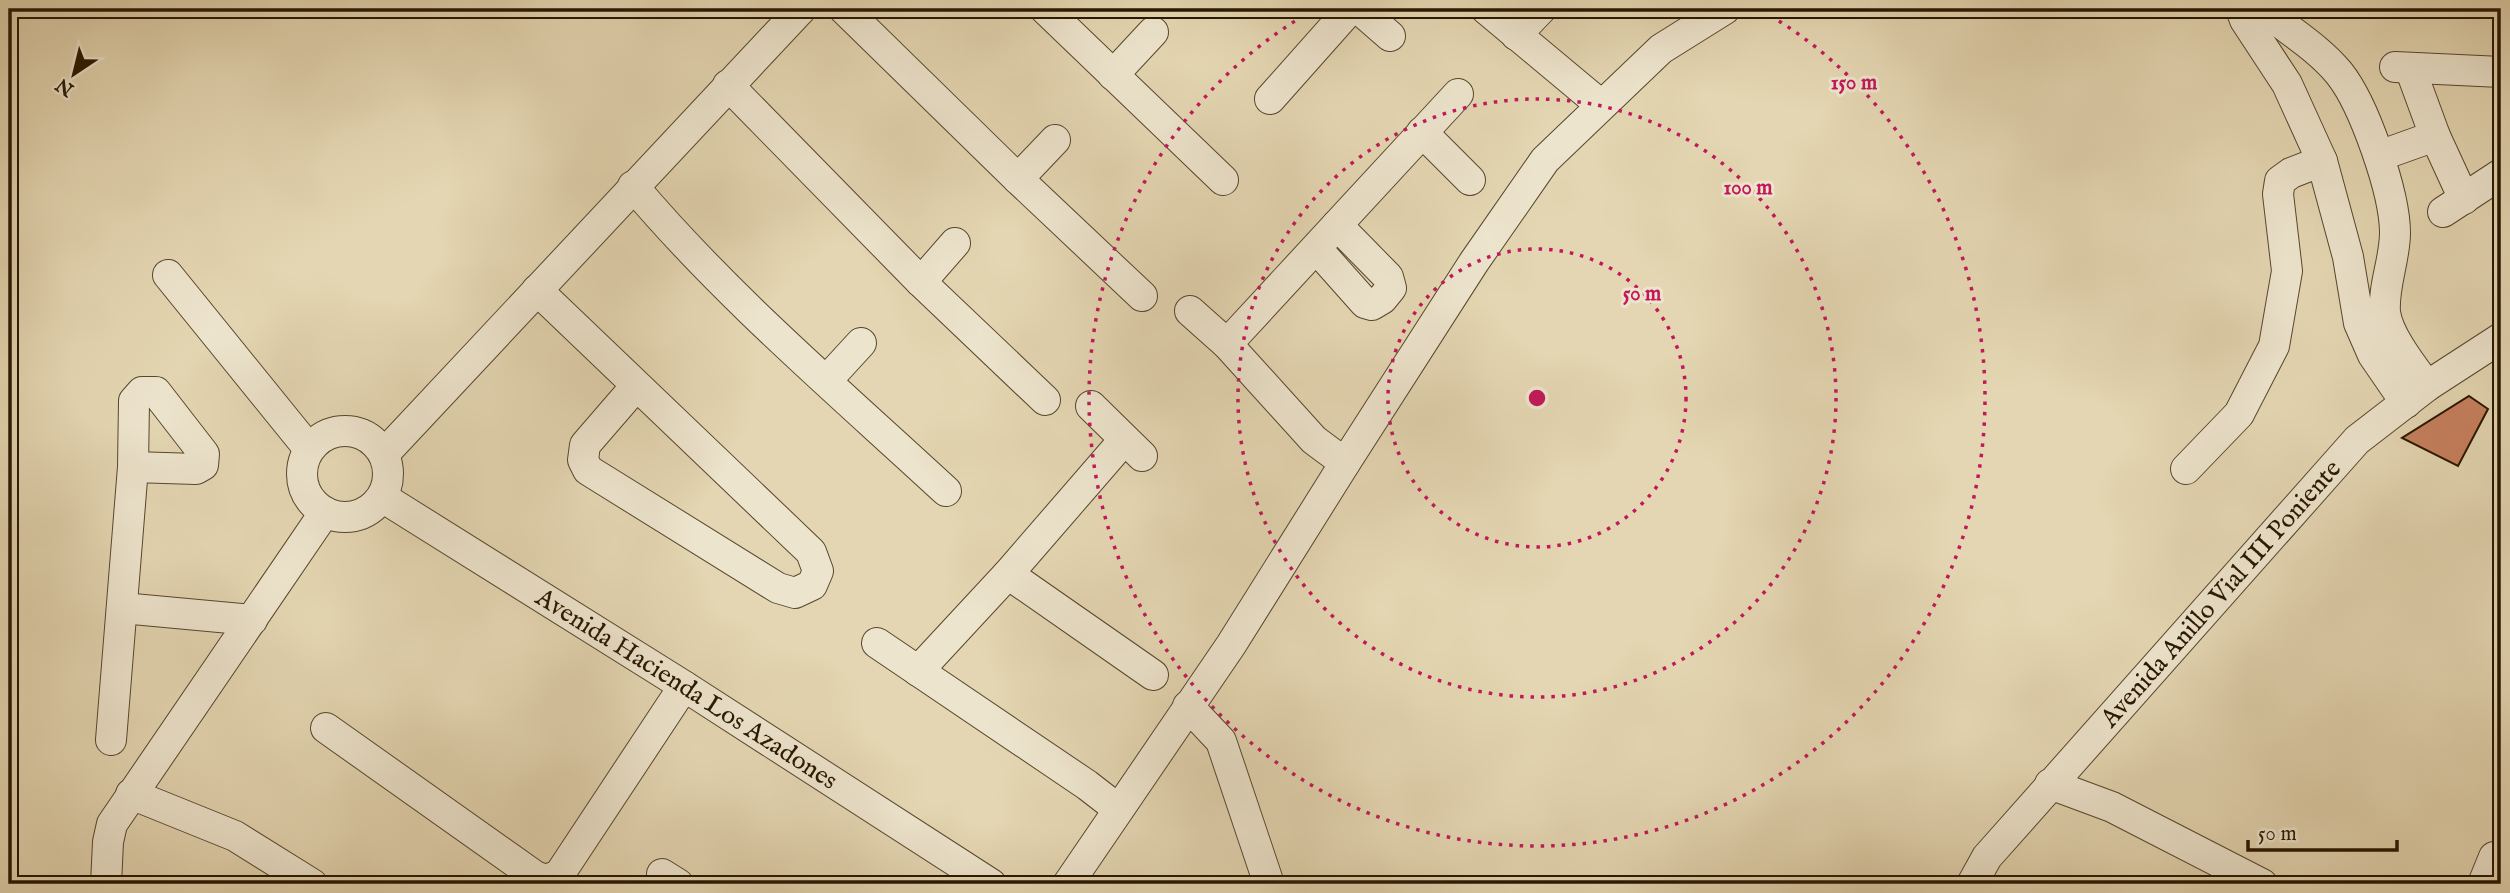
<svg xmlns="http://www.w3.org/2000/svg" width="2510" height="893" font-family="'IM FELL English',serif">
<rect width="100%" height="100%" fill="#e4d6b2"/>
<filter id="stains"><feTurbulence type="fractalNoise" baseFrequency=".00286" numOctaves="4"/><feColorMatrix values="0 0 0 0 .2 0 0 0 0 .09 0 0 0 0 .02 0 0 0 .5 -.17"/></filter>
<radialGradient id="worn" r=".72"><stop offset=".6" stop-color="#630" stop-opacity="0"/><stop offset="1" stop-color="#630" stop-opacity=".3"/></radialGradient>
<path fill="#c7805e" stroke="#271701" stroke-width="2" d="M2469,396l19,13 -30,57 -56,-28z"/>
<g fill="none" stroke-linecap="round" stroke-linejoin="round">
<defs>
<g id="minor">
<path d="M844,9l174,170 124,117"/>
<path d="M1045,9l178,171"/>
<path d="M1359,9l31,27"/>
<path d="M1486,9l115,96"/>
<path d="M2241,9l4,11 42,64 35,77 26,96 11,66 14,32 33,48"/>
<path d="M2269,9l5,9c22,17 47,33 65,55 25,31 56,120 56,160 0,26 -12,53 -10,79 3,24 28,55 42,74"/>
<path d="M1516,35l25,-26"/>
<path d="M2395,67l106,5"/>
<path d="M2410,68l25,68"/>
<path d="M1113,75l40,-43"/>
<path d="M728,85l193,197 124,118"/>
<path d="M1270,99l80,-90"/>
<path d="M1422,132l48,48"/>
<path d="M2379,156l56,-20 29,63"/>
<path d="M1018,179l37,-39"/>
<path d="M633,186c94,111 206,206 313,305"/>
<path d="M2443,212l58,-38"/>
<path d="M1317,249l48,54 7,2 10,-6 9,-11 -3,-11 -51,-52"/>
<path d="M168,275l141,174"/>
<path d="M921,282l34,-39"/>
<path d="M537,290l274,262 7,19 -6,14 -17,8 -17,-5 -190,-118 -5,-10 2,-15 51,-59"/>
<path d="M1190,311l37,33 87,96 31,23"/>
<path d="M1227,344l231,-250"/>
<path d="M827,380l34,-37"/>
<path d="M1091,406l51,50"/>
<circle cx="345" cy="474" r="43"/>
<path d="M384,454l417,-445"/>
<path d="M2186,469l53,-55 35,-68 13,-75 -9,-77 2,-13 11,-8 31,-12"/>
<path id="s1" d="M382,497l302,189 307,198"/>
<path d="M1008,574l145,101"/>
<path d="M122,608l130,12"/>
<path d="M877,643l210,142 31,24"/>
<path d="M918,671l90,-97 116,-134"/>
<path d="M1188,706l33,35 48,143"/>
<path d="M326,728l209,148 11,4 13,-5 125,-189"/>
<path d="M111,740l22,-273 1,-66 8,-9h14l48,62 -1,11 -7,4 -63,-2"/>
<path d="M2050,784l62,23 150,77"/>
<path d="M131,794l104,42 77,48"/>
<path d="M662,874l16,10"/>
<path d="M106,884l2,-42 4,-18 213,-312"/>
<path d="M1068,884l163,-239 114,-182 129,-201 71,-102 116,-111 64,-40"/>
<path id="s2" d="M1972,884l15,-27 370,-417 70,-54 74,-48"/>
<path d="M2483,884l11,-27"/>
</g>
</defs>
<use href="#minor" stroke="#56472d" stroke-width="32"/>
<use href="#minor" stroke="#ede4cd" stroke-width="30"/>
</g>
<g fill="none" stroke="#c2185b" stroke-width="3.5" stroke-dasharray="3.5 7">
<circle cx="1537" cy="398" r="149"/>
<circle cx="1537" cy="398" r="299"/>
<path d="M1761 10A448 448 0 1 1 1313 10"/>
</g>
<g text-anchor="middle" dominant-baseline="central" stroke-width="6" stroke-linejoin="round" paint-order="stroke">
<g font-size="26" fill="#271701" stroke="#ede4cd">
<text stroke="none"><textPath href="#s2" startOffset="383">Avenida Anillo Vial III Poniente</textPath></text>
<text stroke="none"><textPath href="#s1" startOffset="360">Avenida Hacienda Los Azadones</textPath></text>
</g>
</g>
<circle cx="1537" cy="398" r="10" fill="#c2185b" stroke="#ede4cd" stroke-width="3.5"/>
<g font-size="21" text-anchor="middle" font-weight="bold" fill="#c2185b" stroke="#ede4cd" stroke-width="6" stroke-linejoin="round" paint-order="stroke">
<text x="1854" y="89">150 m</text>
<text x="1748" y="194">100 m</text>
<text x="1642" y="300">50 m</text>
</g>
<rect width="2510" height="893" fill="none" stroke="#e4d6b2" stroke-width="35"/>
<rect x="10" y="10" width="2489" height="872" fill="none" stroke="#271701" stroke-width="3.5"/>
<rect x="18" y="18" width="2475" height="858" fill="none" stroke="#271701" stroke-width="2"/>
<g transform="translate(74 74) rotate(215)" stroke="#ede4cd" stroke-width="5" paint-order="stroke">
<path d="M0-5L12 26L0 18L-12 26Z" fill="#271701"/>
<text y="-10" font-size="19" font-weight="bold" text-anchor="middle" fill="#271701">N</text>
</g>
<path d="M2248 840v10h149v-10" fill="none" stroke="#271701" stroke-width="3.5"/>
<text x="2258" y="840" font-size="21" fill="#271701" stroke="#ede4cd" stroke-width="5" paint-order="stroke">50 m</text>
<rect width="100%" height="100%" filter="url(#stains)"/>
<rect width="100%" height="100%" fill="url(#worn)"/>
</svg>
